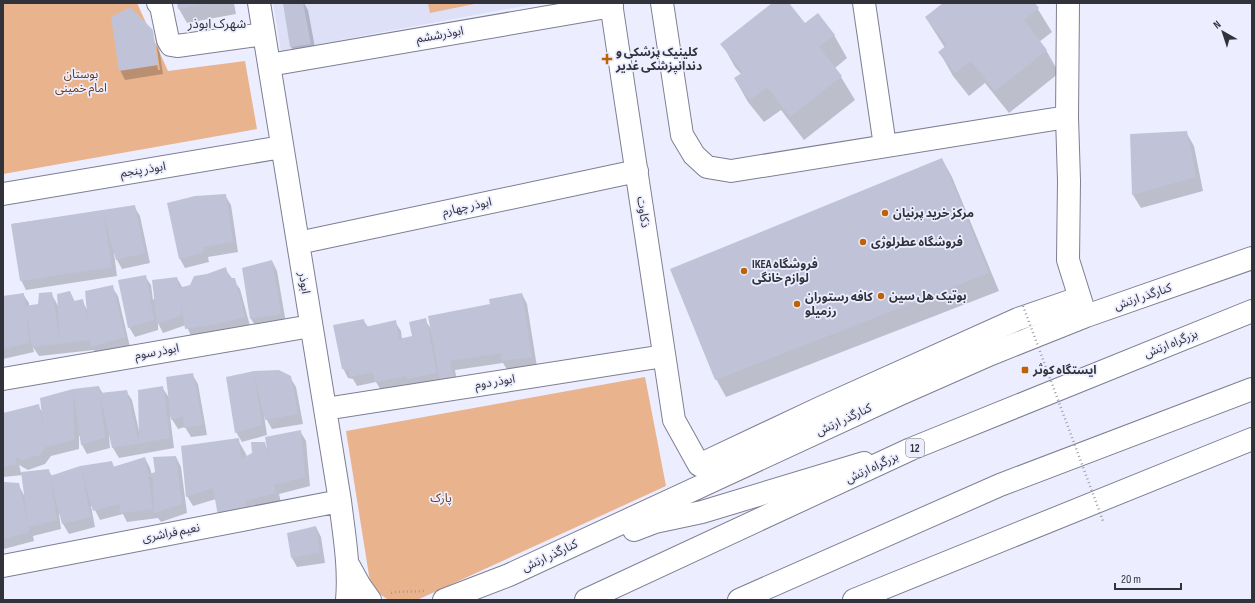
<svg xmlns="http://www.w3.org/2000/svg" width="1255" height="603" font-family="'Sofia Sans Condensed','Noto Sans Arabic',sans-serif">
<rect width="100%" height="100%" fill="#eceeff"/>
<path fill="#dde0f7" d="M273,3h267l-259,48z"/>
<path fill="#e9b38e" d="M3,3h134l31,68 77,-10 12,68 -254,45z
M428,3h51l-49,10z
M645,377l21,109 -249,114 -30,-1 -16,-11 -25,-157z"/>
<path fill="#0003" d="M178,3h56l2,11 -49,9 -8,-14z
M289,3h15l4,7 8,43 -19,3 -6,-9 -7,-43z
M774,3h14l17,22 29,10 13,23 -12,10 6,9 14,23 -51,40 -23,-30 -17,12 -16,-20 -13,-23 6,-5 -6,-7 -13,-23z
M945,3h89l18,29 -13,10 7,8 13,23 -50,40 -24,-30 -16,13 -16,-20 -13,-23 5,-5 -19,-30z
M152,31l2,4 -2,-2 6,37h2l-5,-35 3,6 5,33 -38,6 -5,-10z
M1186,132l8,14 9,45 -62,17 -8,-13z
M942,159l10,18 47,114 -273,106 -10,-18z
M225,195l6,10 7,47 -30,5 1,5 -24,6 -5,-9 -12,-55z
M134,206l6,10 10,47 -28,6 -5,-9 -2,-7h-1l3,23 -91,14 -5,-10 -9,-56z
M272,261l5,10 9,52 -29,5 -6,-9z
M225,269l15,20 10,37 -58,12 -6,-13 -23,8 -5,-10v7l-23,7 -6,-10 16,-51 6,9 2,15 24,-22 5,9 8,-1 17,-11z
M112,287l6,9 12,51 -33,9 -3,-6 -55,6 -6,-9 1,5 -31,7v-62l20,-3 6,9v3l10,-1 12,-12 7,13 12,-14 5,10 7,-2 5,10z
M522,294l5,10 10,63 -29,4 -5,-8 -48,7 3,17 -76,5 -6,-10 -19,4 -4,-7 -5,-1 -5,-10 20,-48 5,7 27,-5 6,9 1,8 11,-2 12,-17 6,9z
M254,372l36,5 6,10 7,37 -31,5 -8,-14 3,20 -25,7 -6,-10z
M192,374l6,10 9,51 -16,2 -6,-10 -7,2 -8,-13 4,32 -55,10 -6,-10 -3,-13h-1l1,13 -23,6 -5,-9 -2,-9h-1v13l-28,7 -6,8 -17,6 -9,-5 2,8 27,-3 4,6 28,-9 32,-5 2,5 31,-9 5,10 2,7 24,-18 5,10 6,46 -26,9 -3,-4 -31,4 -4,-8 -23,6 -7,-14h-2l4,21 -26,7 -6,-10 -3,-10h-1l2,15 -28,7 1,5 -30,8 -1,-60 1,-6 14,1 7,13 -2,-22 -20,2v-63l35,-9 4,7 31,-22 26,-3 4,7 23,-3 6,9 7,31 23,-44 8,12z
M300,431l6,10 4,45 -31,8 2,9 -54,27 -11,-31 -23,7 -6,-10 51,-56 8,14 1,3 6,-3 11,-11 4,7z
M316,527l5,10 4,26 -28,4 -5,-9z"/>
<path fill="#c0c3d7" d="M177,3h32v1l-31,5z
M283,3h20l8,41 -21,3z
M772,3h17l16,20 13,-10 17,22 -16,12 23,29 -52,41 -23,-30 -17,13 -16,-22 9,-6 -23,-28z
M943,3h92l4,5 -15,12 23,30 -52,41 -24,-30 -16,12 -17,-21 9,-7 -22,-28z
M130,7l23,23 5,35 -39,6 -8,-54z
M1187,131l9,46 -64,18 -2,-61z
M942,158l47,115 -274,107 -45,-111z
M226,194l7,48 -30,5 1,5 -25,7 -12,-56 28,-7z
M135,205l10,48 -29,7 -13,-47 9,54 -92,14 -9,-57z
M272,260l9,54 -31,5 -8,-51z
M226,267l3,11h6l10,39 -28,7 -32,5 -5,-35 2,21 -25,9 -5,-44 25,-3 2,11 11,-3 4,-9 13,-2z
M146,275l8,45 -26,8 -10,-48z
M113,285l12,52 -34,10 -1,-7 -58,7 -6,-37 3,33 -26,6v-53l21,-3 1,13 13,-2 1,-11 13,-1 8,49 -3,-47 13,-3 4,10 9,-2 5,26 -3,-34z
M522,293l10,64 -30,4 -2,-8 -50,8 3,17 -13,2 -12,-64 62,-12 -1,-5z
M426,318l11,55 -30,6v-3l-32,6 -2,-10 -23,5 -1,-7 -7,-1 -9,-44 31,-6 1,8 31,-7 3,19 13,-3 -3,-14z
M279,370l12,6 7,38 -33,6 -11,-46 8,51 -27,8 -9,-56 28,-6z
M193,373l10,52 -19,3 -1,-12 -12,4 -5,-43z
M99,386l1,7 27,-3 12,53 -1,-53 25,-4 7,52 -58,10 -12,-53 5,43 -24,7 -8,-56z
M73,389l1,51 -28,7 -6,8 -18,5 -7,-3 2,8 -14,2v-54l36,-9 5,29 -4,-35z
M301,430l4,47 -31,8 2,8 -31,8 1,5 -28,10 -5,-28 -27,9 -5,-51 58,-8 2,21 11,-6 -1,-11h14l5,25 -5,-30z
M176,456l6,48 -28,9 -1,-35 -5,-3 5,34 -32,4 -5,-26 3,17 -26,7 -12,-42 10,48 -29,7 -12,-47 7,43 -28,7v5l-26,7 1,-57 15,1 9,41 -7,-52 28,-3 1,7 30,-10 32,-5 1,6 32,-10 3,18 7,-3 -2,-15z
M316,526l4,27 -29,5 -4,-25z"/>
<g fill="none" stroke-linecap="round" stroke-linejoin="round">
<defs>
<path id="street" d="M158,3l3,3 7,34 3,5 6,1 87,-12
M259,3l81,498c4,33 10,66 7,99
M611,3l63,417 25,45 121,-57 198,-89 61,-21
M662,3l20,132 12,20 13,12 24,4 336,-54
M864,3l21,143
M1068,3l-1,114 2,64 -1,79 16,51
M269,65l343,-59
M3,194l279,-47
M298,243l339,-72
M3,379l308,-53
M325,409l339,-53
M3,566l337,-65
M349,566l11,20 10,14"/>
<path id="primary" d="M634,530l21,-8 47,-10 162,-49
M444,600l65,-25 391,-181 91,-40 95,-38 166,-58
M854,600l398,-161"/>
<path id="highway" d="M586,600l325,-151 341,-138
M739,600l261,-115 252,-96"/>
</defs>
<use href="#street" stroke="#7d7f92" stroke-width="24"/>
<use href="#primary" stroke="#7d7f92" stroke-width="24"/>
<use href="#highway" stroke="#7d7f92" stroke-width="24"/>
<path stroke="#989aa7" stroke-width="2.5" stroke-dasharray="1 3" stroke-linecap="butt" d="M391,593l3,-1 30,-1"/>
<use href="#street" stroke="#fff" stroke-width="22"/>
<use href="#primary" stroke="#fff" stroke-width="22"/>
<use href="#highway" stroke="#fff" stroke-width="22"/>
<path stroke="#989aa7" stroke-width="2.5" stroke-dasharray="1 3" stroke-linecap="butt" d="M1023,306l80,215"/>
</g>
<g fill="#bd6207" stroke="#eceeff" stroke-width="1.5">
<path d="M605 53h4v4h4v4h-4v4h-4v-4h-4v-4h4z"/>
<circle cx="885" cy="213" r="4"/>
<circle cx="863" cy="242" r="4"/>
<circle cx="744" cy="271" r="4"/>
<circle cx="881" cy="296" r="4"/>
<circle cx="797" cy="304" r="4"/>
<rect x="1021" y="366" width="8" height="8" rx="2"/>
</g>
<g text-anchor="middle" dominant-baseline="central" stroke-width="3.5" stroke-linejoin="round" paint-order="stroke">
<rect fill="#eceeff" stroke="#696a75" stroke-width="1" x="906" y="439" width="18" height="18" rx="3"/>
<g font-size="11" font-weight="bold" fill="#31323a">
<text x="915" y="448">12</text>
</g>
<g font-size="12" fill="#31323a" stroke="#eceeff">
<text transform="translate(440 35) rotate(-10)">ابوذرششم</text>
<text transform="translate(143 170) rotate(-9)">ابوذر پنجم</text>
<text transform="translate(467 207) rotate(-12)">ابوذر چهارم</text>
<text transform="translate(643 212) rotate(82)">ذکاوت</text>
<text transform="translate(304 283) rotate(81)">ابوذر</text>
<text transform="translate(1143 297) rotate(-19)">کنارگذر ارتش</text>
<text transform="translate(1171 344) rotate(-22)">بزرگراه ارتش</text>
<text transform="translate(157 352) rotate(-10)">ابوذر سوم</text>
<text transform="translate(495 382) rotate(-9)">ابوذر دوم</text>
<text transform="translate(844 420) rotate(-25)">کنارگذر ارتش</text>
<text transform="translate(872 468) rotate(-25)">بزرگراه ارتش</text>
<text transform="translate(171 533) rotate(-11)">نعیم فراشری</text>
<text transform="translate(550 556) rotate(-25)">کنارگذر ارتش</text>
</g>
<g font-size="12" font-weight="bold" fill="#31323a" stroke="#eceeff" text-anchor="start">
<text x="616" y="52">کلینیک پزشکی و<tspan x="616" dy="14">دندانپزشکی غدیر</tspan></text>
<text x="893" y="213">مرکز خرید پرنیان</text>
<text x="871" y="242">فروشگاه عطرلوژی</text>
<text x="752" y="264">IKEA فروشگاه<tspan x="752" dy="14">لوازم خانگی</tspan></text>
<text x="889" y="296">بوتیک هل سین</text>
<text x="805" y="297">کافه رستوران<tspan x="805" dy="14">رزمیلو</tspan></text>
<text x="1033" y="370">ایستگاه کوثر</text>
</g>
<g font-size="12" fill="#693a16" stroke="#eceeff">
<text x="81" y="74">بوستان<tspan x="81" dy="14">امام خمینی</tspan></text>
<text x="441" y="498">پارک</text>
</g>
<g font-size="13" fill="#31323a" stroke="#eceeff">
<text x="217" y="24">شهرک ابوذر</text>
</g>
</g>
<rect width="1255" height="603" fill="none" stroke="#31323a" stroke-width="8"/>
<g transform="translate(1223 32) rotate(321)" stroke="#eceeff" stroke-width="3" paint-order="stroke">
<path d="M0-3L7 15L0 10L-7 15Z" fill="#31323a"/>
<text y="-6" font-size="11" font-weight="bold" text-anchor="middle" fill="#31323a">N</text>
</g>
<path d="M1115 583v6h66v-6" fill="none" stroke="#31323a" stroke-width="2"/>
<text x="1121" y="583" font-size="12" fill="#31323a" stroke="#eceeff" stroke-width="3" paint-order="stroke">20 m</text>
</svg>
